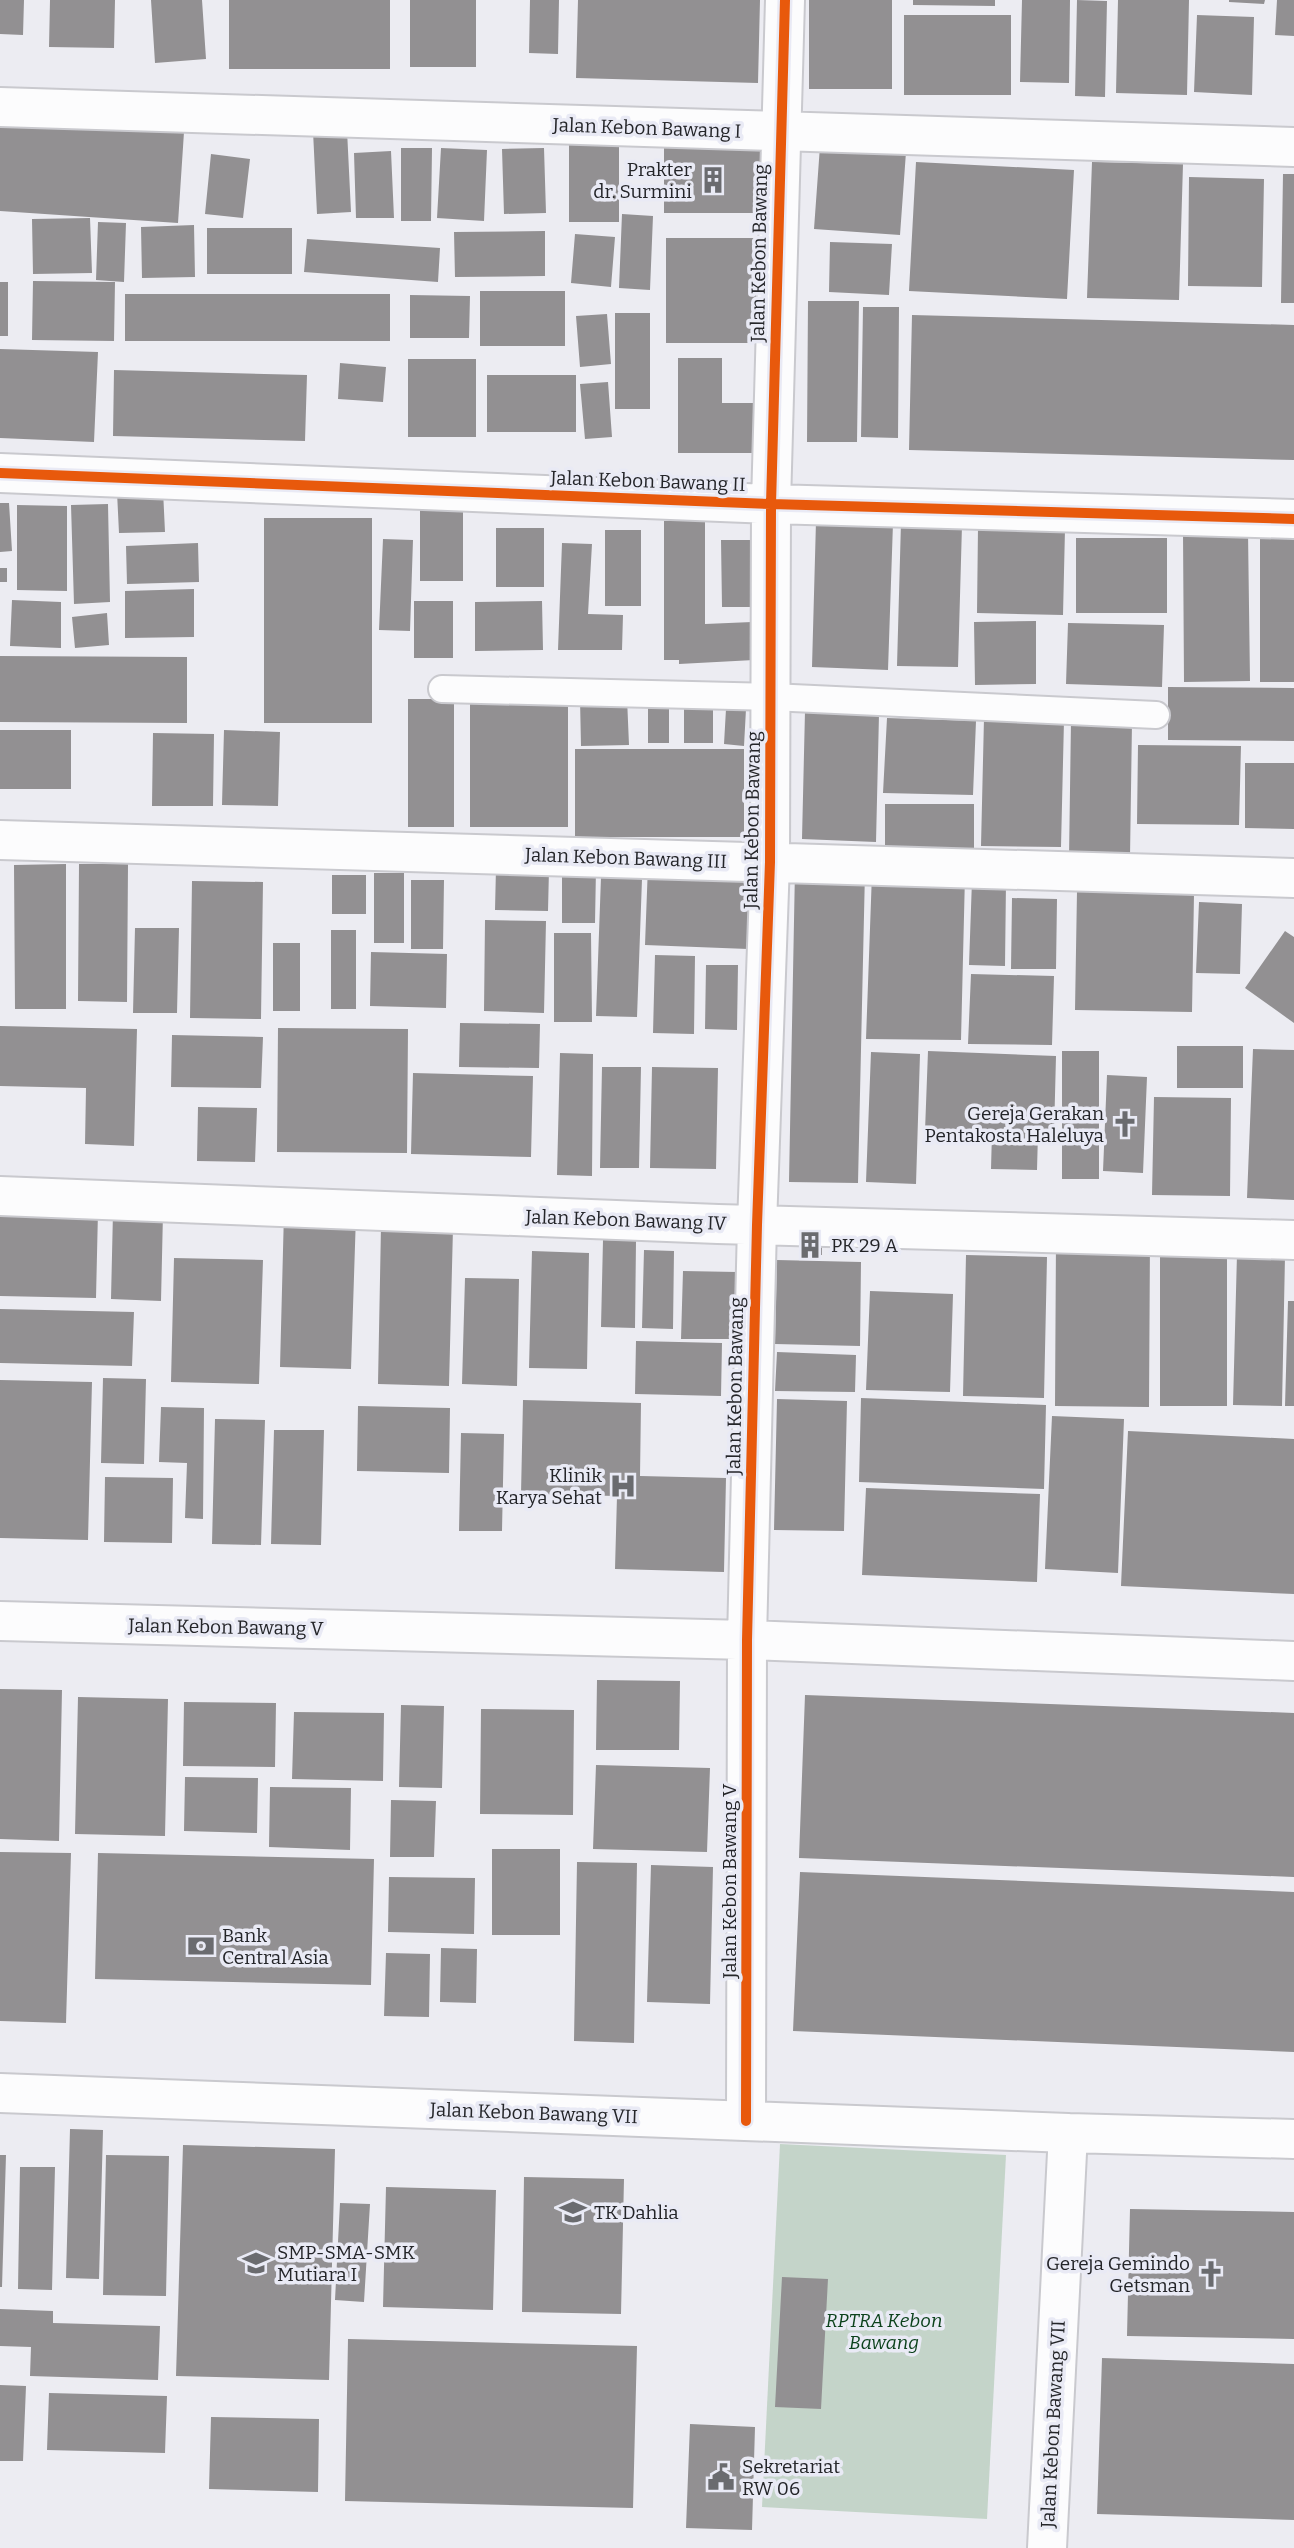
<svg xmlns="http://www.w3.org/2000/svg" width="1294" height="2548" font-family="Bitter,serif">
<rect width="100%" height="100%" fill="#ececf2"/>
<path fill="#c4d4c9" d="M780,2144l226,11 -19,364 -225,-12z"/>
<path fill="#929092" d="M0,0h24l-1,35 -23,-1z
M50,0h65l-1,48 -65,-1z
M151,0h51l4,59 -51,4z
M229,0h161v69h-161z
M410,0h66v67h-66z
M530,0h29l-1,54 -29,-1z
M578,0h182l-2,83 -182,-5z
M809,0h83v89h-83z
M913,0h82v6l-82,-1z
M1022,0h48l-1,83 -49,-1z
M1077,0l30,1 -2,96 -30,-1z
M1118,0h71l-2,95 -71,-2z
M1229,0h36l-1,4 -35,-2z
M1277,0h17v36l-19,-1z
M904,15h107v80h-107z
M1197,15l57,2 -2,78 -58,-3z
M0,119l184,13 -6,91 -178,-12z
M347,130l4,82 -34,2 -4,-83z
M569,138h50v84h-50z
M820,146l86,6 -6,83 -86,-6z
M401,148h31l-1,73h-30z
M441,148l46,2 -3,71 -47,-3z
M544,148l2,65 -42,1 -2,-65z
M664,148h97v65h-97z
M391,151l3,67h-38l-2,-65z
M211,154l39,5 -7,59 -38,-4z
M916,162l158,8 -7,129 -158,-8z
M1092,162l91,2 -4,136 -92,-2z
M1283,174h11v129h-13z
M1189,177l75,2 -2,108 -74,-1z
M622,214l31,2 -3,74 -31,-2z
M90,218l2,55 -59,1 -1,-55z
M98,222l28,1 -2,59 -28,-2z
M194,225l1,52 -53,1 -1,-51z
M207,228h85v46h-85z
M545,231v45l-90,1 -1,-45z
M575,234l40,3 -4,50 -40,-4z
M666,238h95v105h-95z
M307,239l133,9 -2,34 -134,-10z
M830,242l62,2 -3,51 -60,-3z
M33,281l82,1 -1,59 -82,-1z
M0,282h8v54h-8z
M480,291h85v55h-85z
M125,294h265v47h-265z
M410,295l60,1 -1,42h-59z
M808,301h51l-2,141h-50z
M863,307h36l-1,131 -37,-1z
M615,313h35v96h-35z
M607,314l4,50 -31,3 -4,-51z
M912,315l382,10v135l-385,-10z
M0,349l98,3 -4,90 -94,-4z
M678,358h44v45h33v50h-77z
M408,359h68v78h-68z
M340,363l46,4 -3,35 -45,-3z
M114,370l193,5 -2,66 -192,-5z
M487,375h89v57h-89z
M608,382l4,55 -27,2 -5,-55z
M163,490l2,42 -46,1 -2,-41z
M0,503h9l3,48 -12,1z
M108,504l2,98 -36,2 -3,-99z
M17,505l50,1v85l-50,-1z
M420,510h43v71h-43z
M264,518h108v205h-108z
M664,521h41v103l47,-2 2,38 -75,4v-4h-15z
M816,521l77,2 -5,147 -76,-3z
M901,522l61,3 -4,142 -61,-1z
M978,527l87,2 -2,86 -86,-2z
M496,528h48v59h-48z
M605,530h36v76h-36z
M1248,532l2,149 -66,1 -1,-149z
M1260,532h34v150h-34z
M1076,538h91v75h-91z
M383,539l30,1 -3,91 -31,-1z
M721,540h32l1,67h-32z
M198,543l1,39 -72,2 -1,-38z
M562,543l30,1 -4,70 35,1 -1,35h-64z
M0,568h7v14h-7z
M194,589v48l-69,1v-47z
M12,600l49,2v46l-51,-2z
M414,601h39v57h-39z
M542,601l1,49 -68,1v-49z
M107,613l2,32 -34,3 -3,-31z
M1036,621v63l-61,1 -1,-63z
M1068,623l96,2 -2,62 -96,-3z
M0,656l187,1v66l-187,-1z
M1168,687l126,1v53l-126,-1z
M627,698l2,47 -48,1 -1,-47z
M408,699h46v128h-46z
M470,704h98v123h-98z
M648,707h21v36h-21z
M684,709h29v34h-29z
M726,709h20l-2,37 -20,-2z
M805,711l74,3 -3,128 -74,-3z
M887,718l89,3 -3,74 -90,-2z
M984,718l80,2 -3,127 -80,-1z
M1071,721l61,1 -2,136h-61z
M0,730h71v59h-71z
M224,730l56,2 -2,74 -56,-1z
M153,733l61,1 -1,72h-61z
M1138,745l103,1 -2,79 -102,-1z
M575,749h169v88h-169z
M1245,763h49v66l-49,-1z
M885,804h89v45h-89z
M66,864v145h-51l-1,-144z
M79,864h49l-1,138 -49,-1z
M648,865l103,4 -3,80 -103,-4z
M496,868l53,1 -1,42 -53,-1z
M562,868h34l-1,55h-33z
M795,869l70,2 -7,312 -69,-1z
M374,873h30v70h-30z
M872,873l93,2 -4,165 -95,-1z
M332,875h34v39h-34z
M601,877l41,2 -5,138 -41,-1z
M411,880h33l-1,69h-32z
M972,880l34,1 -1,85 -36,-1z
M192,881l71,1 -2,137 -71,-1z
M1077,891l117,3 -2,118 -117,-2z
M1012,898l45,1 -1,70h-45z
M1199,902l43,2 -2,70 -44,-1z
M485,920l61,1 -2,92 -60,-2z
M135,928h44l-2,85h-44z
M331,930h25v79h-25z
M1285,931l9,6v86l-49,-35z
M554,933h37l1,89h-38z
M273,943h27v68h-27z
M371,952l76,2 -1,54 -76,-2z
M655,955l40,1 -1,78 -41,-1z
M706,965h32l-1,65 -32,-1z
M971,974l83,2 -2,69 -84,-1z
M460,1023l80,1 -1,44 -80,-1z
M0,1026l137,3 -3,117 -49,-2 1,-56 -86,-2z
M278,1028l130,1 -1,124 -130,-1z
M172,1035l91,2 -2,51 -90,-1z
M1177,1046h66v42h-66z
M1253,1049l41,1v150l-47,-2z
M928,1051l128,5 -2,78 -16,-1 -1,37 -46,-1 1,-37 -67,-1z
M1062,1051h37v128h-37z
M871,1052l49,2 -4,130 -50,-2z
M560,1053l33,1 -1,122 -35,-1z
M602,1067h39l-2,101h-39z
M652,1067l66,1 -2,101 -66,-1z
M413,1073l120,3 -2,81 -120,-3z
M1107,1075l40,2 -4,96 -40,-2z
M1154,1097l77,1 -1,98 -78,-1z
M198,1107l59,1 -2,54 -58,-1z
M0,1207l98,4 -2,87 -96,-2z
M113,1212l50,1 -2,88 -50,-2z
M284,1212l72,3 -5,154 -71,-2z
M381,1226l72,2 -4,158 -71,-2z
M799,1235h23v20h-23z
M1056,1238h94l-1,169 -94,-1z
M603,1240l33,1 -1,87 -34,-1z
M1160,1245h67v161h-67z
M644,1250l30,1 -1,78 -31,-1z
M532,1251l57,2 -2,116 -58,-1z
M1237,1254l48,2 -3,150 -49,-1z
M966,1255l81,2 -3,141 -81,-2z
M174,1258l89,2 -4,124 -88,-2z
M777,1260l84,2 -1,84 -85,-2z
M683,1271l54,1 -1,67h-55z
M465,1278l54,1 -2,107 -55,-2z
M870,1291l83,3 -3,98 -84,-2z
M1288,1301h6v105h-9z
M0,1309l134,3 -2,54 -132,-3z
M636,1341l86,2 -1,53 -86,-2z
M777,1352l79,3 -1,37 -80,-1z
M103,1378l43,1 -2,85 -43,-1z
M0,1380l92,2 -4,158 -88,-2z
M861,1398l185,7 -2,84 -185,-7z
M777,1399l70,2 -3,130 -70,-1z
M523,1400l118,3 -1,73 86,2 -2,94 -109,-3 2,-73 -96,-2z
M358,1406l92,2 -1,65 -92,-2z
M161,1407l43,1 -1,111 -18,-1 2,-55 -28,-1z
M1052,1416l72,3 -6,154 -73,-4z
M215,1419l50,1 -4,125 -49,-1z
M274,1430h50l-3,115 -50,-1z
M1128,1431l166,8v155l-173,-8z
M461,1433l43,1 -2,97h-43z
M105,1477l68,1 -1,65 -68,-1z
M866,1488l174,6 -3,88 -175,-7z
M597,1680l83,1 -1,69h-83z
M0,1689l62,1 -3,151 -59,-2z
M805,1695l489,18v164l-495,-19z
M78,1697l90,2 -3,137 -90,-2z
M184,1702l92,1 -1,64 -92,-1z
M401,1705l43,1 -2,82 -43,-1z
M481,1709l93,1 -1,105 -93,-1z
M294,1712l90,1 -1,68 -91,-2z
M596,1765l114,3 -3,84 -114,-3z
M185,1777l73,1 -1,55 -73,-2z
M270,1787l81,1 -1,62 -81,-3z
M391,1800l45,1 -2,56h-44z
M492,1849h68v86h-68z
M0,1852l71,1 -5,170 -66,-2z
M98,1853l276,6 -3,126 -276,-6z
M577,1862l60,1 -3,180 -60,-2z
M651,1865l62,2 -3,137 -63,-2z
M800,1872l494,20v160l-501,-21z
M389,1877l86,1 -1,56 -86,-2z
M441,1948l36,1 -1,54 -36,-1z
M386,1953l44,1 -1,63 -45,-1z
M70,2129l33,1 -4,149 -33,-1z
M183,2145l152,4 -6,231 -153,-4z
M0,2155h6l-4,132h-2z
M106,2155l63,1 -3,140 -63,-1z
M20,2167h35l-3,123 -34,-1z
M524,2177l100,2 -3,135 -99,-2z
M386,2187l110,3 -3,120 -110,-3z
M340,2203l30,1 -6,98 -29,-2z
M1130,2209l164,3v127l-167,-3z
M782,2277l46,2 -7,130 -46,-2z
M0,2309l53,2v12l107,3 -2,54 -128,-4 1,-29 -31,-1z
M348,2339l289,7 -4,162 -288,-7z
M1102,2358l192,6v156l-197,-6z
M0,2385l26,1 -3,75h-23z
M49,2393l118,3 -2,57 -118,-3z
M211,2417l108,2 -1,73 -109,-3z
M690,2424l65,3 -3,103 -66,-2z"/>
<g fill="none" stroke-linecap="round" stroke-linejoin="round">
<defs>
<path id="service" d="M442,689l329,8 385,18"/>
<path id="minor" d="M0,107l1294,40
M0,473l771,31 523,15
M0,840l1294,38
M0,1196l718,28 576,16
M0,1621l747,19 547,21
M0,2093l1068,40 226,6
M746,2121l1,-481 10,-415 13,-363 1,-358 14,-504
M1047,2548l21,-415"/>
</defs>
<use href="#service" stroke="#c9c9ce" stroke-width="30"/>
<use href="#minor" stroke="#c9c9ce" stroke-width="42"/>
<use href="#service" stroke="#fcfcfd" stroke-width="26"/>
<use href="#minor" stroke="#fcfcfd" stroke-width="38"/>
<defs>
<path id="cycleway" d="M0,473l771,31 523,15
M746,2121l1,-481 10,-415 13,-363 1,-358 14,-504"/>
</defs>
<use href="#cycleway" stroke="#e9eaf5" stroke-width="15"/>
<use href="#cycleway" stroke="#e8590c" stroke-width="10"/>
</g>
<defs>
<symbol id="building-bare" viewBox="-9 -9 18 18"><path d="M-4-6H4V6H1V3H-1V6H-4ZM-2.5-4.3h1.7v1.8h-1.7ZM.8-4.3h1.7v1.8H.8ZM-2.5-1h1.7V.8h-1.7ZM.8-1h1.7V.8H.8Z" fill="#6a6b6f" stroke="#e9eaf5" stroke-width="2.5" paint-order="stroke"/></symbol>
<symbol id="church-bare" viewBox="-9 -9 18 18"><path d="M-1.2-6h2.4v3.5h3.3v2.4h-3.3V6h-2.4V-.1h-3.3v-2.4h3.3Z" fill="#6a6b6f" stroke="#e9eaf5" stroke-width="2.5" paint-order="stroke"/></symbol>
<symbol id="hospital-bare" viewBox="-9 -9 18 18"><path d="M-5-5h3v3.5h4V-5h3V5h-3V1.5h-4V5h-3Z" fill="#6a6b6f" stroke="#e9eaf5" stroke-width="2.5" paint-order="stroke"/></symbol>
<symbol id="bank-bare" viewBox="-9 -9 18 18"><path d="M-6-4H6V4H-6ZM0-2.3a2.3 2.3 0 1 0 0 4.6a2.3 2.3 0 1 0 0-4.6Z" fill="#6a6b6f" stroke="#e9eaf5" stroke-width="2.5" paint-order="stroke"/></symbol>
<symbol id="school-bare" viewBox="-9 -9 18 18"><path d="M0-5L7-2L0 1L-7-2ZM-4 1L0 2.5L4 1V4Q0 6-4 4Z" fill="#6a6b6f" stroke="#e9eaf5" stroke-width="2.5" paint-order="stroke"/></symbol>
<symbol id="civic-bare" viewBox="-9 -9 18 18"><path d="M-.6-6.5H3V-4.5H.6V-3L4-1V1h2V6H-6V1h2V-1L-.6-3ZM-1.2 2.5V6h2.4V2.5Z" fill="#6a6b6f" stroke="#e9eaf5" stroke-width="2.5" paint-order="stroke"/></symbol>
</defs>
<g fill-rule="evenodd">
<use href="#building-bare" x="694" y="161" width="38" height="38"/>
<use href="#church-bare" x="1106" y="1105" width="38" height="38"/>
<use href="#building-bare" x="791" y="1226" width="38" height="38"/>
<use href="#hospital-bare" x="604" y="1467" width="38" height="38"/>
<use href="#bank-bare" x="182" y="1927" width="38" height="38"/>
<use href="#school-bare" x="554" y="2193" width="38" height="38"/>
<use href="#school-bare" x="237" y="2244" width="38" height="38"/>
<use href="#church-bare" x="1192" y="2255" width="38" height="38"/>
<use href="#civic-bare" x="702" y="2458" width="38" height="38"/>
</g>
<g text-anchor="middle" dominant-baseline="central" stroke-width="7" stroke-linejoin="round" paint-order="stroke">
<g font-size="19" fill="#242529" stroke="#e9eaf5">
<text transform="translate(647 128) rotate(2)">Jalan Kebon Bawang I</text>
<text transform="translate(759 253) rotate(-89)">Jalan Kebon Bawang</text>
<text transform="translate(648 481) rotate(2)">Jalan Kebon Bawang II</text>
<text transform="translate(752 820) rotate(-89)">Jalan Kebon Bawang</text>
<text transform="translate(626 858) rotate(2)">Jalan Kebon Bawang III</text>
<text transform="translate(626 1220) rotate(2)">Jalan Kebon Bawang IV</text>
<text transform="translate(735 1386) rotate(-89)">Jalan Kebon Bawang</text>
<text transform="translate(226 1627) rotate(1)">Jalan Kebon Bawang V</text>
<text transform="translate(729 1881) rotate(-90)">Jalan Kebon Bawang V</text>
<text transform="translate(534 2113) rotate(2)">Jalan Kebon Bawang VII</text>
<text transform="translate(1053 2424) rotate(-87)">Jalan Kebon Bawang VII</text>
</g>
<g font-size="19" fill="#242529" stroke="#e9eaf5" text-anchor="start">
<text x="692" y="169" text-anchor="end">Prakter<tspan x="692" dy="22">dr. Surmini</tspan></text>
<text x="1104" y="1113" text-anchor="end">Gereja Gerakan<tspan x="1104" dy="22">Pentakosta Haleluya</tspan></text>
<text x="831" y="1245">PK 29 A</text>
<text x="602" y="1475" text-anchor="end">Klinik<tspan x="602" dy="22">Karya Sehat</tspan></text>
<text x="222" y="1935">Bank<tspan x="222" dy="22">Central Asia</tspan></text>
<text x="594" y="2212">TK Dahlia</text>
<text x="277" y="2252">SMP-SMA-SMK<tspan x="277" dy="22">Mutiara I</tspan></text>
<text x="1190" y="2263" text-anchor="end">Gereja Gemindo<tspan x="1190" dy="22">Getsman</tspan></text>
<text x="742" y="2466">Sekretariat<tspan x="742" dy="22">RW 06</tspan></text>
</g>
<g font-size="19" font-style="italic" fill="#0c421c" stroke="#e9eaf5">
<text x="884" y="2320">RPTRA Kebon<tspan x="884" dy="22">Bawang</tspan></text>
</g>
</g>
</svg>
